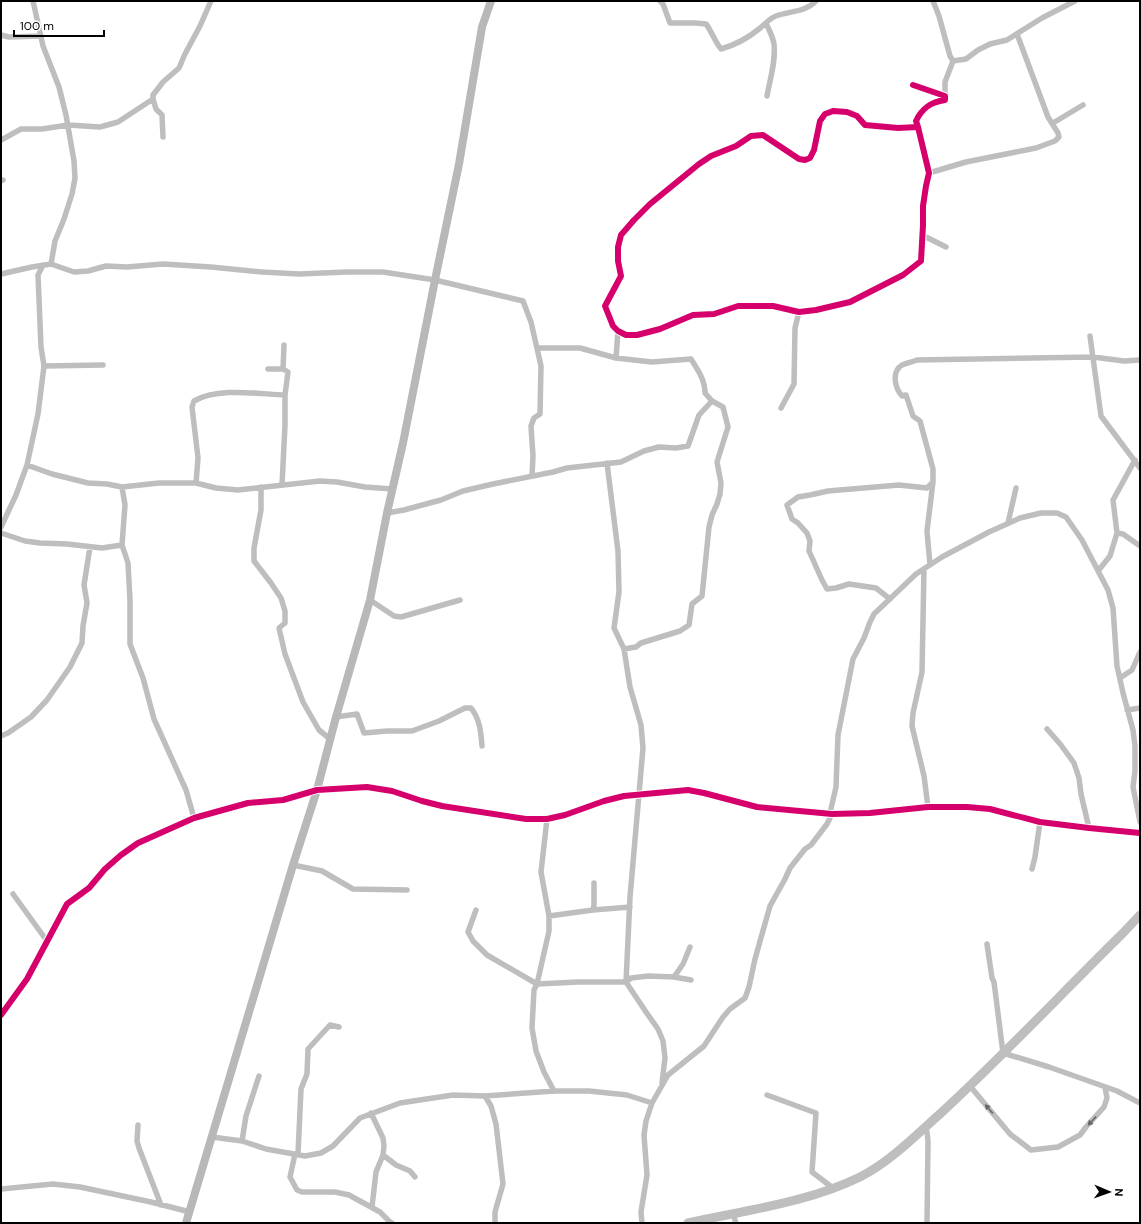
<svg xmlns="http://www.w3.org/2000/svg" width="1141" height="1224" font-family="'DM Sans',sans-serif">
<rect width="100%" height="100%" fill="#fff"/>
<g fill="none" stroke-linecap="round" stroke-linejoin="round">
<path stroke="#bebebe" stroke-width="5.5" d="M33,1l10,45 16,41 7,28 8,46 1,17 -3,16 -8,25 -9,22 -4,23
M660,1l3,3 7,19h25l11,1c6,8 9,18 15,25 14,-4 27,-11 38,-20 6,-5 11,-11 17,-13 14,-5 30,-4 40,-15
M933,1l6,15 11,40 3,5 13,-2 12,-9 12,-6 17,-4 35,-22 33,-17
M766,23c3,7 7,14 8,21 2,17 -4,35 -7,52
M1,35l8,2 32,-1
M913,85l32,11v4c-14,2 -23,8 -29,21l2,6 11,46 -3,13 -3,20v19l-2,36 -18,14 -53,27 -34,8 -17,2 -26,-6h-35l-24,8 -21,1 -33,14 -23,6h-11l-8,-4 -5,-5 -8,-20 16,-30 -3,-15v-14l3,-12 13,-15 16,-16 49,-40 12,-8 25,-10 15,-10 12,-1 36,24 6,1 5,-2 4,-8 6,-29 5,-7 8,-3 14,1 10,4 8,9 33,3 20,-1
M945,96v-14l8,-21
M1053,123l30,-18
M163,137l-1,-22 -6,-6 -3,-10v-4l10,-13 16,-14 6,-14 15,-28 11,-25
M1,140l20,-11h21l26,-4 32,2 18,-5 35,-23
M929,173l37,-11 70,-14 19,-7 4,-4 -1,-4 -10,-16 -31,-83
M1,181l2,-1
M922,235l24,12
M1,274l31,-7 19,-3 23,8 14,-1 18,-5 21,1 36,-3 48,3 51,5 37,2 48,-2h36l52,8 88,21 8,21 10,44 -1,48 -6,4 -3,8 2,30 -1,20
M1090,336l11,80 39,52
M538,348h42l36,10 36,4 39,-3c7,11 14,21 14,34l7,8 11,6 5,20 -11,35 4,21 -1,11 -3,10 -5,11 -3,12 -7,69 -10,8 -3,21 -9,6 -39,12 -5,4 -12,2
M616,358l2,-27
M44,366l59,-1
M268,369h15l5,3 -3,23v30l-3,60
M283,369l1,-24
M781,408l13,-24 1,-56 4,-16
M607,463l11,88 1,41 -5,36 10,21 6,38 11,38 2,23 -13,149 -4,85 5,-4 17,-2 26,1 17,3
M27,465l25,9 36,9 19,1 15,3 37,-4h37l20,5 22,2 82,-9 17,1 28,5 27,2
M196,483l2,-25 -6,-51 2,-6c24,-14 64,-7 91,-6
M122,487l3,18 -3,40 6,18 2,37v44l13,34 11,41 32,71 8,28
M261,487v23l-7,38v13l17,22 10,15 4,13v12l-6,5 6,26 18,48 16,28 11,9
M387,513l17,-3 37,-10 22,-9 30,-7 60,-12 14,-4 54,-6 23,-11 15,-4 17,1 12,-2 11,-31 13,-14
M1008,523l8,-35
M1,527l15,-32 11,-30 11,-51 6,-48 -3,-19 -3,-72 5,-10
M1,533l24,8 15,2 27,1 35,4 20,-3
M1117,533l6,1 17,12
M930,565l-3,-34 6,-49
M924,569l-2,103 -9,41 -1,13 12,50 4,31
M1098,571l12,-15 7,-23 -4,-33 22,-40
M890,599l-14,-11 -27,-4 -13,4 -9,1 -5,-9 -13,-29 1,-10 -3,-8 -9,-10 -6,-4 -5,-14 11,-8 12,-2 18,-4 71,-6 28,3 6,-6v-13l-13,-48 -7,-5 -7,-21 -4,1c-7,-8 -11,-24 0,-31 4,-2 10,-3 15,-5l176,-3 31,4 16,-1
M370,600l24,16 7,1 59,-17
M1120,678l12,-8 8,-18
M1127,710l13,-2
M336,717l21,-3 7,19 23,-2h25l27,-10 26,-13h6c9,11 10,25 11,38
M1047,729l14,16 13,18 5,15 2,16 8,34
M1,736l7,-3 23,-16 16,-17 23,-33 12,-24 1,-17 4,-23 -3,-18 6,-38
M830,813l6,-26 2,-52 15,-76 11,-21 6,-16 4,-8 42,-40 26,-17 47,-25 31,-14 21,-5h16l9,4 16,23 26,50 5,18 4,58 6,27 10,37 2,16v25l-2,16 7,35
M547,819l-6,53 8,44v15l-12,53 -3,6 -2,38 4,23 8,21 10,19
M293,865l29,6 31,18 54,1
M1032,869l3,-12 5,-35
M594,883v22l-1,5 37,-3
M13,894l34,47
M476,910l-8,22 5,9 14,14 50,29 41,-2h48l20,30 12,17 5,12 2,17 -3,25
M549,916l44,-6
M987,944l5,34 2,4 9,71 46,14 68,24 23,12
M674,977l9,-13 7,-17
M1,1015l26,-36 40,-75 22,-16 16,-19 16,-14 17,-12 56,-25 54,-15 35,-3 34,-10 50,-3 25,4 30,10 20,5 84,13h21l18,-4 39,-14 20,-5 64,-6 16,3 53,14 75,7 38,-1 58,-6h39l23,2 50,13 49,6 51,5
M970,1086l40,48 21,16 27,-3 22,-12 6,-8 18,-20 3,-9 -2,-11
M767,1095l49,18 -4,59 21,16
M485,1096l6,10 5,18 7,60 -8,28v11
M371,1113l12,25 1,8 -1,9 -7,17 -4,35
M138,1125l-1,16 2,7 22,57
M924,1128l3,4 1,9 -1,82
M212,1137l30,4 24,8 39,7 16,-3 12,-7 27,-28 40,-15 53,-8 32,1 69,-5h35l38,4 25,8
M242,1141l4,-25 13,-40
M295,1154l-5,23 7,13 5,2h33l14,3 31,17 9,9 3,2
M298,1154l3,-65 6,-15 1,-25 22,-24 9,2
M383,1155l13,10 14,6 5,6
M1,1189l52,-5 27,3 71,15 39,10
M733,1214l3,9
M642,1223l-1,-11 6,-37 -3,-40 2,-14 6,-18 16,-28 36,-29 19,-29 7,-8 15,-11 4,-11 6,-28 15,-53 15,-27 5,-11 15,-19 6,-4 16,-21 5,-10"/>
<path stroke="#b8b8b8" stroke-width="8" d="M186,1223l107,-358 24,-75 19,-73 34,-117 17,-87 16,-70 32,-163 24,-116 23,-137 9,-26"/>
<path stroke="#bebebe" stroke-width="9" d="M688,1223c58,-13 119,-20 172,-46 30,-15 56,-42 81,-64 62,-57 120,-119 181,-179l18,-19"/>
<defs>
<path id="cycleway" d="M913,85l32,11v4c-14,2 -23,8 -29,21l2,6 11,46 -3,13 -3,20v19l-2,36 -18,14 -53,27 -34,8 -17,2 -26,-6h-35l-24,8 -21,1 -33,14 -23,6h-11l-8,-4 -5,-5 -8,-20 16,-30 -3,-15v-14l3,-12 13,-15 16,-16 49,-40 12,-8 25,-10 15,-10 12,-1 36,24 6,1 5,-2 4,-8 6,-29 5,-7 8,-3 14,1 10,4 8,9 33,3 20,-1
M1,1015l26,-36 40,-75 22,-16 16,-19 16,-14 17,-12 56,-25 54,-15 35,-3 34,-10 50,-3 25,4 30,10 20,5 84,13h21l18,-4 39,-14 20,-5 64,-6 16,3 53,14 75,7 38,-1 58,-6h39l23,2 50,13 49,6 51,5"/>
</defs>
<use href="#cycleway" stroke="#fff" stroke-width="8"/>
<use href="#cycleway" stroke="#d6006c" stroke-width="6"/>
</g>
<defs><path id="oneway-solid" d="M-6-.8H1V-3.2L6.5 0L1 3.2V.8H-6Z"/></defs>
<g fill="#686868">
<use href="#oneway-solid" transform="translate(989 1109) rotate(-130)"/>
<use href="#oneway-solid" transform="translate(1092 1121) rotate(133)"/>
</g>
<rect width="1141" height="1224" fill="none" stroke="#000000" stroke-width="4"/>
<g transform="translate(1109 1192) rotate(92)" stroke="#ffffff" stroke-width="3" paint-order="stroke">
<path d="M0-3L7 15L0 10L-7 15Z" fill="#000000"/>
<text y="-6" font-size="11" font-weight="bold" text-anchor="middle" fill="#000000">N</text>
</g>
<path d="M14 30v6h90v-6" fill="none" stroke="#000000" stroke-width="2"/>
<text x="20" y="30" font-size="12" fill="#000000" stroke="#ffffff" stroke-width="3" paint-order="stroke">100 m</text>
</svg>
